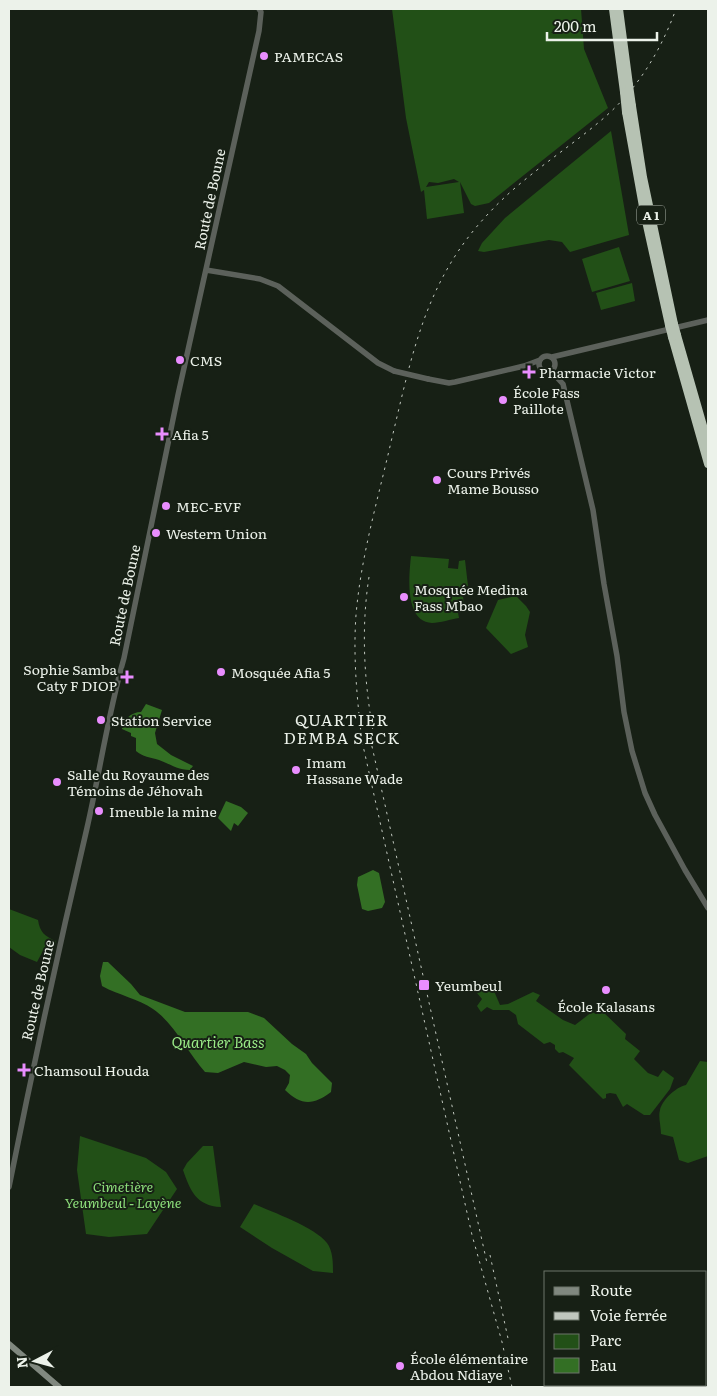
<svg xmlns="http://www.w3.org/2000/svg" width="717" height="1396" font-family="Literata,serif">
<rect width="100%" height="100%" fill="#172015"/>
<path fill="#225017" fill-rule="evenodd" d="M392,9h189l3,40 24,59 -119,95 -14,3 -4,-2 -11,-22 4,31 -37,6 -3,-29 -3,2 -15,-74zM454,179l5,3 -33,5 3,-5 9,1z
M611,131l18,104 -59,17 -8,-10 -13,-2 -65,12 -6,-1 4,-8 23,-25z
M619,247l11,34 -38,11 -10,-33z
M632,283l3,18 -34,9 -5,-17z
M411,556l38,3 -1,9 10,1 1,-8 6,-1 3,26h-6l2,20 -7,1 2,11c-8,1 -19,5 -27,5 -28,-1 -23,-48 -21,-67z
M516,596l10,10 4,6 -5,23 3,12 -17,7 -25,-26 12,-28z
M9,909l29,11c2,12 6,16 18,21l-2,6 -8,-2 -9,17 -17,-7 -11,-8z
M480,988l9,4 5,-1 6,14 8,-1 25,-12 7,3 -4,6 27,19 12,5 17,-13 4,2 6,-3 24,23 -1,5 15,12 -6,8 14,14 10,4 5,-7 11,8 -4,11 -20,26h-6l-17,-11 -4,3 -7,-13 -6,-1 -4,1v4l-3,1 -34,-34 5,-7 -11,-6 -4,1 -4,-4v-4l-5,-3 -6,2 -26,-20 -2,-9 -7,-5h-16l-6,-3 -6,5 -4,-6 5,-7 -5,-6z
M700,1061l8,1v94l-20,7 -9,-3 -6,-23 -12,-3c0,-7 -3,-18 -1,-24 2,-10 16,-23 26,-25z
M80,1136l66,22 20,14 11,17 -30,45 -38,3 -23,-3 -9,-64z
M203,1146h10l8,61c-25,-1 -31,-17 -38,-37l4,-7z
M254,1204c18,8 61,23 73,39 6,8 6,20 6,30l-20,-2 -41,-23 -32,-21z"/>
<path fill="#336f24" d="M146,704l16,6 -7,23 2,11 14,11 22,11 -3,4c-12,0 -20,-6 -31,-10 -9,-3 -16,-3 -23,-9v-13l-5,-2v-3l-9,-4c1,-9 9,-17 19,-17z
M226,801l15,6 7,6 -10,13 -4,-3 -3,8 -13,-13z
M373,870l6,3 6,29 -3,6 -14,3 -6,-2 -5,-24 1,-8z
M103,962h5l2,2 21,20 9,11 45,17h63l16,6 28,26 14,10 6,9 20,20 -1,9c-17,13 -30,14 -46,-2l4,-7 1,-8 -5,-5 -8,-4 -11,1 -22,-5 -26,11 -13,-1c-17,-19 -31,-49 -52,-63 -14,-10 -35,-14 -51,-23l-2,-10z"/>
<g fill="none" stroke-linecap="round" stroke-linejoin="round">
<path stroke="#5c615b" stroke-width="5.5" d="M206,270l54,9 18,7 100,77 16,8
M539 364a8 8 0 1 1 16 0a8 8 0 1 1-16 0Z
M552,357l156,-37
M551,371l12,13 30,126 11,74 13,72 7,56 8,39 13,42 10,22 30,55 23,38
M428,379l21,4 6,-1 69,-16 16,-6
M9,1187c24,-120 50,-240 78,-359 13,-57 21,-114 37,-170l54,-263 81,-364 2,-19 -2,-3"/>
<path stroke="#80887f" stroke-width="6" d="M9,1344l50,43"/>
<path stroke="#b6c2b3" stroke-width="8" d="M613,9l11,83
M619,9l10,76
M632,106l11,71 31,147
M626,112l18,100 25,113
M677,335l31,108
M672,337l36,127"/>
<path stroke="#c0c7be" stroke-width="1" stroke-dasharray="2.5 5" stroke-linecap="butt" d="M369,577c-8,51 -5,103 4,154
M367,724l120,539
M490,1255l19,88
M512,1387l-10,-45 -30,-107 -110,-494c-5,-42 -9,-84 -6,-126 5,-59 22,-116 35,-173 21,-87 34,-162 98,-229 34,-37 78,-63 116,-96 34,-30 56,-67 71,-108"/>
<path stroke="#5c615b" stroke-width="5.5" d="M394,371l34,8"/>
<path stroke="#b6c2b3" stroke-width="8" d="M629,85l3,21
M624,92l2,20
M674,324l3,11
M669,325l3,12"/>
</g>
<g fill="#e98dfe" stroke="#172015" stroke-width="2">
<circle cx="264" cy="56" r="5"/>
<circle cx="180" cy="360" r="5"/>
<path d="M526.5 364.5h5v5h5v5h-5v5h-5v-5h-5v-5h5z"/>
<circle cx="503" cy="400" r="5"/>
<path d="M159.5 426.5h5v5h5v5h-5v5h-5v-5h-5v-5h5z"/>
<circle cx="437" cy="480" r="5"/>
<circle cx="166" cy="506" r="5"/>
<circle cx="156" cy="533" r="5"/>
<circle cx="404" cy="597" r="5"/>
<circle cx="221" cy="672" r="5"/>
<path d="M124.5 669.5h5v5h5v5h-5v5h-5v-5h-5v-5h5z"/>
<circle cx="101" cy="720" r="5"/>
<circle cx="296" cy="770" r="5"/>
<circle cx="57" cy="782" r="5"/>
<circle cx="99" cy="811" r="5"/>
<rect x="418" y="979" width="12" height="12" rx="2.5"/>
<circle cx="606" cy="990" r="5"/>
<path d="M21.5 1062.5h5v5h5v5h-5v5h-5v-5h-5v-5h5z"/>
<circle cx="400" cy="1366" r="5"/>
</g>
<g text-anchor="middle" dominant-baseline="central" stroke-width="4" stroke-linejoin="round" paint-order="stroke">
<rect fill="#172015" stroke="#acb3aa" stroke-width="1" x="637" y="205.5" width="28" height="19" rx="4"/>
<g font-size="12" font-weight="bold" fill="#ecf2ea">
<text x="651" y="215">A 1</text>
</g>
<g font-size="14" fill="#ecf2ea" stroke="#172015" text-anchor="start">
<text x="274" y="56">PAMECAS</text>
<text x="190" y="360">CMS</text>
<text x="539" y="372">Pharmacie Victor</text>
<text x="513" y="392">École Fass<tspan x="513" dy="16">Paillote</tspan></text>
<text x="172" y="434">Afia 5</text>
<text x="447" y="472">Cours Privés<tspan x="447" dy="16">Mame Bousso</tspan></text>
<text x="176" y="506">MEC-EVF</text>
<text x="166" y="533">Western Union</text>
<text x="414" y="589">Mosquée Medina<tspan x="414" dy="16">Fass Mbao</tspan></text>
<text x="117" y="669" text-anchor="end">Sophie Samba<tspan x="117" dy="16">Caty F DIOP</tspan></text>
<text x="231" y="672">Mosquée Afia 5</text>
<text x="111" y="720">Station Service</text>
<text x="306" y="762">Imam<tspan x="306" dy="16">Hassane Wade</tspan></text>
<text x="67" y="774">Salle du Royaume des<tspan x="67" dy="16">Témoins de Jéhovah</tspan></text>
<text x="109" y="811">Imeuble la mine</text>
<text x="435" y="985">Yeumbeul</text>
<text x="606" y="1006" text-anchor="middle">École Kalasans</text>
<text x="34" y="1070">Chamsoul Houda</text>
<text x="410" y="1358">École élémentaire<tspan x="410" dy="16">Abdou Ndiaye</tspan></text>
</g>
<g font-size="14" fill="#ecf2ea" stroke="#172015">
<text transform="translate(209 199) rotate(-78)">Route de Boune</text>
<text transform="translate(124 595) rotate(-78)">Route de Boune</text>
<text transform="translate(37 990) rotate(-77)">Route de Boune</text>
</g>
<g font-size="14" font-style="italic" fill="#8cdd7a" stroke="#172015">
<text x="123" y="1186">Cimetière<tspan x="123" dy="16">Yeumbeul - Layène</tspan></text>
</g>
<g font-size="15" font-style="italic" fill="#99ea86" stroke="#172015">
<text x="218" y="1041">Quartier Bass</text>
</g>
<g font-size="16" letter-spacing="1" fill="#ecf2ea" stroke="#172015">
<text x="342" y="719">QUARTIER<tspan x="342" dy="18">DEMBA SECK</tspan></text>
</g>
</g>
<rect width="717" height="1396" fill="none" stroke="#ecf2ea" stroke-width="20"/>
<rect x="544" y="1271" width="162" height="115" fill="#172015" stroke="#6c746a"/>
<rect x="554" y="1287" width="25" height="8" fill="#80887f" stroke="#6c746a"/>
<text x="590" y="1296" font-size="15" fill="#ecf2ea">Route</text>
<rect x="554" y="1312" width="25" height="8" fill="#c0c7be" stroke="#6c746a"/>
<text x="590" y="1321" font-size="15" fill="#ecf2ea">Voie ferrée</text>
<rect x="554" y="1334" width="25" height="15" fill="#225017" stroke="#6c746a"/>
<text x="590" y="1346" font-size="15" fill="#ecf2ea">Parc</text>
<rect x="554" y="1358" width="25" height="15" fill="#336f24" stroke="#6c746a"/>
<text x="590" y="1371" font-size="15" fill="#ecf2ea">Eau</text>
<g transform="translate(35 1361) rotate(264)" stroke="#172015" stroke-width="4" paint-order="stroke">
<path d="M0-4L9 19L0 12L-9 19Z" fill="#ecf2ea"/>
<text y="-8" font-size="14" font-weight="bold" text-anchor="middle" fill="#ecf2ea">N</text>
</g>
<path d="M547 32v8h110v-8" fill="none" stroke="#ecf2ea" stroke-width="2.5"/>
<text x="554" y="32" font-size="15" fill="#ecf2ea" stroke="#172015" stroke-width="4" paint-order="stroke">200 m</text>
</svg>
